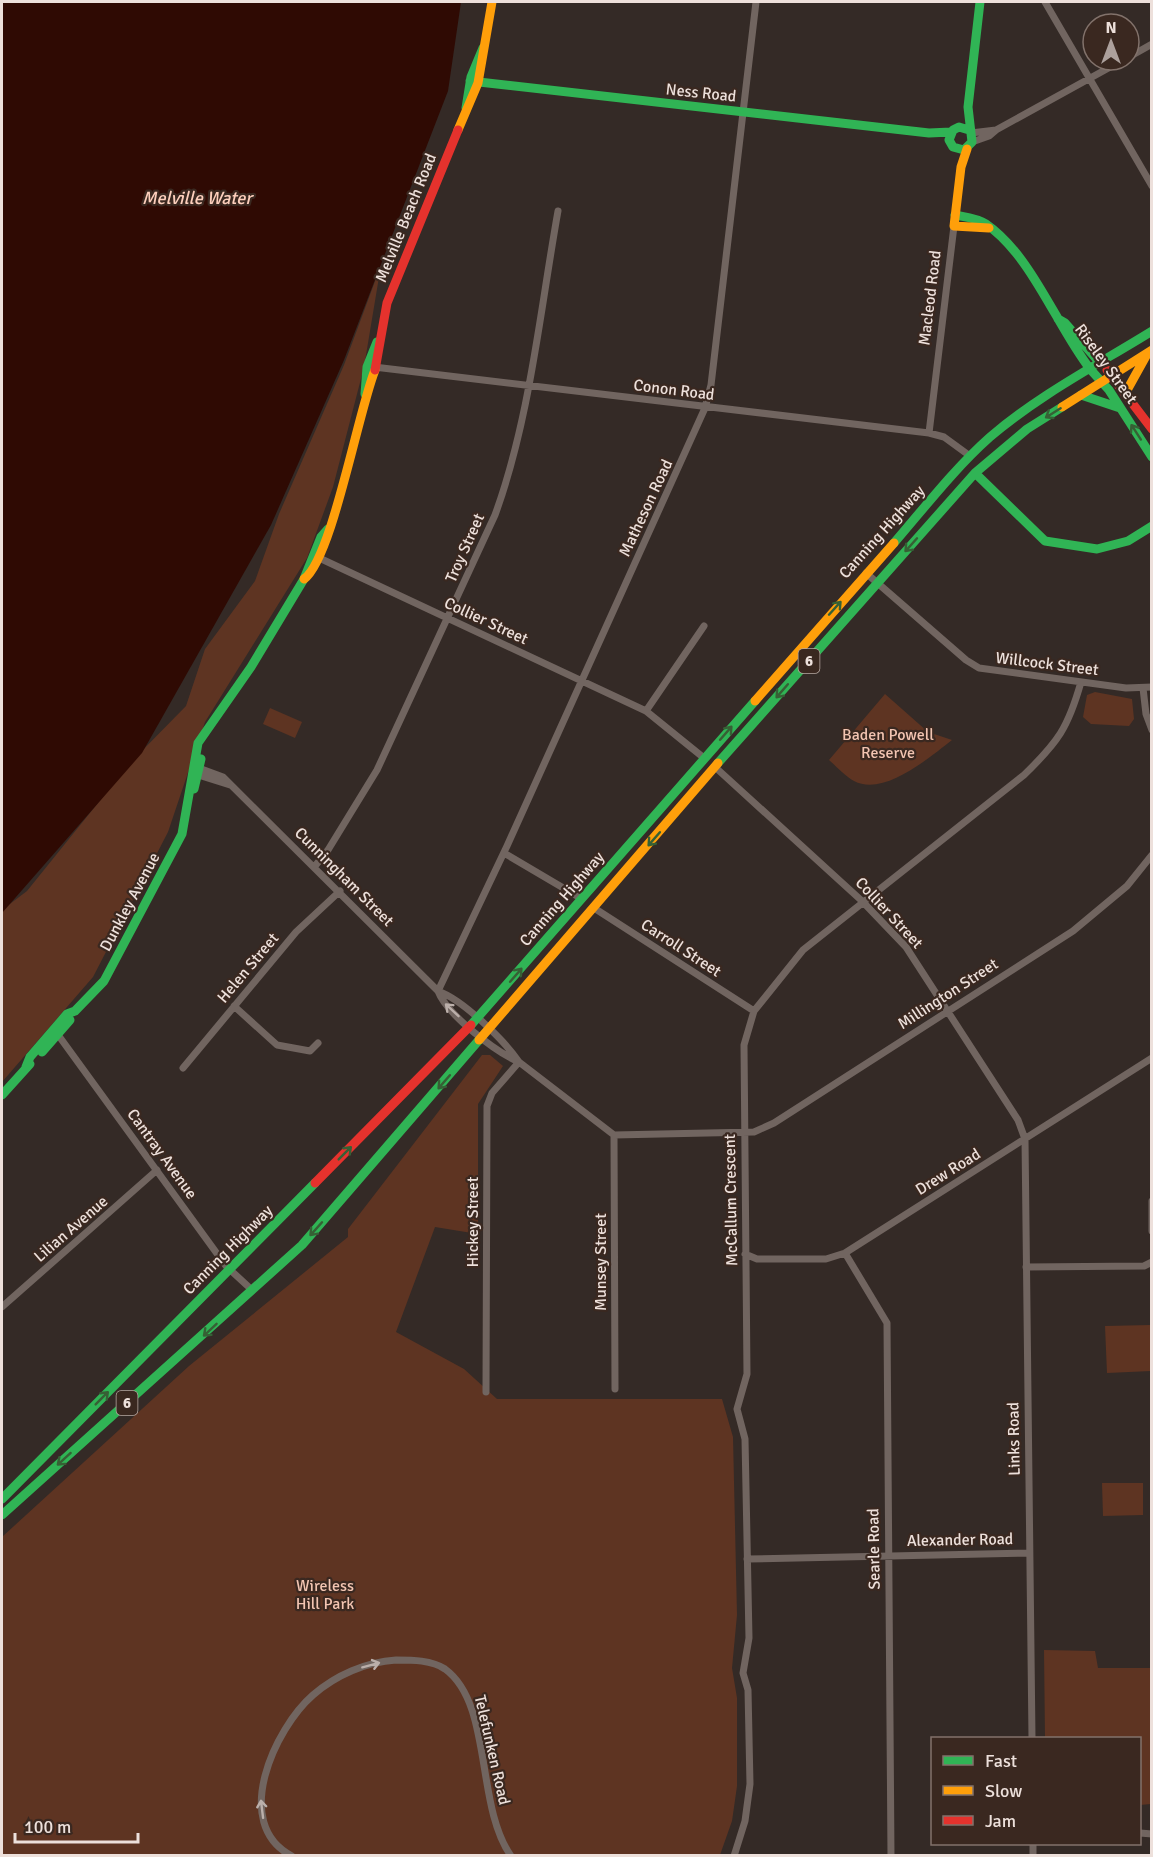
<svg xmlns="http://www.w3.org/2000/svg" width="1153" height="1857" font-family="Signika,sans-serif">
<rect width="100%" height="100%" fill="#342a26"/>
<path fill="#5e3422" d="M381,265l-17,102 -31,120 -26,71 -102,164 -37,110 -75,145 -91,105v-172l25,-19 104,-129 55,-56 19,-57 50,-68 24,-67 65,-149z
M1095,692l37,7 2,20 -5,7 -38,-2 -8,-7 4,-22z
M885,694l43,38 24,8c-22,17 -68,57 -98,41 -9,-5 -17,-14 -25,-21z
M270,708l32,14 -7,16 -32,-14z
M482,1055h8l13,11 -25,38v130l-43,-7 -39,105 68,37 33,30h225l11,38 4,178 -5,53 5,30v88l-5,35 -12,34 -718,1v-319l187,-171 159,-129v-8z
M1151,1325v46l-44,2 -2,-47z
M1102,1483h41v32l-40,1z
M1044,1650l51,1 3,17h53v136l-11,1v-67h-95z"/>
<path fill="#2f0a03" d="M2,2h459l-13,89 -104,269 -73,165 -129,228 -140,160z"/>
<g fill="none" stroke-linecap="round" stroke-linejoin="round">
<path stroke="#716560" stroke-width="7" d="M1045,2l107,184
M1129,57l23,-13
M971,133l25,-3
M972,142l17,-6 7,-6 127,-70
M374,367l555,66 15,4 26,19
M929,433l25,-207
M315,556l331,155 58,47
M866,573l100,87 13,8 147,20 26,-1
M1143,688l3,26 6,16
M646,711l58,-85
M196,767l27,10 215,214c9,24 58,61 81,71l95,73 140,-3 20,-9 299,-192 54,-45 25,-31
M715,767l147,134 44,46 112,173 7,19 7,599
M195,774l35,11
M504,853l78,46
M315,866l13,-16 49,-80 118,-255c35,-96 45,-204 63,-304
M594,908l160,103
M438,991l69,-145 198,-438 6,-23 45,-383
M438,991c25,9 66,49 81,71
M234,1006l43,39 33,6 8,-8
M56,1032l170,234 26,24
M183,1068l113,-136 44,-41
M614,1135l1,254
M1152,1201v30
M845,1253l42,70 4,533
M745,1254l12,5h69l19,-6 307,-195
M1026,1267l118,-1 8,-4
M2,1307l155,-137
M486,1392l1,-286 5,-13 27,-31
M747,1559l282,-6
M1140,1833l12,1
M1033,1844v12
M292,1856c-62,-32 -17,-128 21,-161 23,-20 53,-33 83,-35 16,0 36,0 49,9 48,35 30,136 66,187
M734,1856l11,-35 5,-37 -2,-94 -5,-17 6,-35 -4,-199 -8,-30 10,-35 -3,-329 10,-34 49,-61 221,-175c34,-33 44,-47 57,-93"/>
<path stroke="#30b455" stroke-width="9" d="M470,81l459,52 22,-1
M466,108l5,-31 12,-29
M969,130l-10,-3 -6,3 -4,10 4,7 11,3 8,-8 -4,-35 12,-105
M955,215c10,2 22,3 31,9 46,32 70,101 104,145
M1058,319l7,4 35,40
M1090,369l19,21 43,67
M365,394l2,-27 10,-25
M1081,395l39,13
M975,473l70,68 52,8 31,-8 24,-15
M894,543c31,-36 61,-75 96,-106 49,-42 107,-72 162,-106
M718,763l257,-290 52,-44 35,-22
M194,789l7,-30
M471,1025l284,-324
M42,1052l28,-32
M26,1067l4,-10 37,-43 8,-3 29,-30 78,-147 16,-91 53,-76 53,-88 17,-42 7,-8
M2,1095l28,-31
M2,1499l313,-316
M2,1515l300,-270 177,-205"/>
<path stroke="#ff9f0a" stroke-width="9" d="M458,130l20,-47 14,-81
M967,149l-6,18 -7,59 35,2
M1126,392l20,-36
M1062,407l90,-57
M304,579c28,-20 54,-167 71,-209
M755,701l139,-158
M479,1040l239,-277"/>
<path stroke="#e5322d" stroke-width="9" d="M375,370l12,-67 71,-173
M1107,370l45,59
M315,1183l156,-158"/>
</g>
<defs><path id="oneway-shaft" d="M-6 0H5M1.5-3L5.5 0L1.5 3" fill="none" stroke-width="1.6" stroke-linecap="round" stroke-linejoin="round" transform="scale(1.5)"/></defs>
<g stroke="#366035">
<use href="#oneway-shaft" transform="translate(1053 413) rotate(148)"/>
<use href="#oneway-shaft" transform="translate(1136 432) rotate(-123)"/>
<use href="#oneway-shaft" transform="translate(911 545) rotate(132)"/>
<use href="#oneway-shaft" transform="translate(835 608) rotate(-48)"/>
<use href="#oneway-shaft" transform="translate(782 691) rotate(131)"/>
<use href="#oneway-shaft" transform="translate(726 733) rotate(-49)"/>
<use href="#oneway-shaft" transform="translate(654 839) rotate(131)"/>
<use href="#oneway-shaft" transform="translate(516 975) rotate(-49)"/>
<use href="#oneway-shaft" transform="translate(444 1082) rotate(131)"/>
<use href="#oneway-shaft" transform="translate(345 1153) rotate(-45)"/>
<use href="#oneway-shaft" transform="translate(316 1229) rotate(132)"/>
<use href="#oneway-shaft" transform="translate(210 1330) rotate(137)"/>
<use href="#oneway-shaft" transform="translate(102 1398) rotate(-45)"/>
<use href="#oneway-shaft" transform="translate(64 1459) rotate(138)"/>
</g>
<g stroke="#bbafaa">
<use href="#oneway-shaft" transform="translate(452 1010) rotate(-137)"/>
<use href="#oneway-shaft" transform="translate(371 1665) rotate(-15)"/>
<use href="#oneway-shaft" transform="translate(262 1809) rotate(-97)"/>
</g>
<g text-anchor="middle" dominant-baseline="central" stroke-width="4.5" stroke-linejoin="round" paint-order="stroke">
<g fill="#3a2820" stroke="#b7a9a3" stroke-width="1.5">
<rect x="798.5" y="649" width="21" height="24" rx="4.5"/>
<rect x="116.5" y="1391" width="21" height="24" rx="4.5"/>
</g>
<g font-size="15" font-weight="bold" fill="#ede0db">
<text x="809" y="661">6</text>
<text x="127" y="1403">6</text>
</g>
<g font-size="16" fill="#ede0db" stroke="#3a2820">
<text transform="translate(701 93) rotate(6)">Ness Road</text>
<text transform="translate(406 218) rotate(-68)">Melville Beach Road</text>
<text transform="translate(930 298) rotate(-83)">Macleod Road</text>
<text transform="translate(1106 364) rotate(54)">Riseley Street</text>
<text transform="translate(674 390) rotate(7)">Conon Road</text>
<text transform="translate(646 508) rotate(-65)">Matheson Road</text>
<text transform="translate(882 532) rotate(-48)">Canning Highway</text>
<text transform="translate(465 548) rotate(-66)">Troy Street</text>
<text transform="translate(486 621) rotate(25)">Collier Street</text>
<text transform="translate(1047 664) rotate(7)">Willcock Street</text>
<text transform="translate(344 877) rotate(45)">Cunningham Street</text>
<text transform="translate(562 899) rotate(-49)">Canning Highway</text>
<text transform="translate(130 902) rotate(-62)">Dunkley Avenue</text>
<text transform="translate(889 913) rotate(47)">Collier Street</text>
<text transform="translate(681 948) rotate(33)">Carroll Street</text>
<text transform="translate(248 968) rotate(-50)">Helen Street</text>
<text transform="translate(948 994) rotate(-33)">Millington Street</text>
<text transform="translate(162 1154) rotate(54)">Cantray Avenue</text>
<text transform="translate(948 1172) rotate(-32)">Drew Road</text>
<text transform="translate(731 1200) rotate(-91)">McCallum Crescent</text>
<text transform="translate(473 1222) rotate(-90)">Hickey Street</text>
<text transform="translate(71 1229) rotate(-41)">Lilian Avenue</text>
<text transform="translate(228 1250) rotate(-45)">Canning Highway</text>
<text transform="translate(601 1262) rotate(-90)">Munsey Street</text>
<text transform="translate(1014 1439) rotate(-91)">Links Road</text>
<text transform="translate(960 1540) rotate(-1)">Alexander Road</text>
<text transform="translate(874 1549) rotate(-91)">Searle Road</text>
<text transform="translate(492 1750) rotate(77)">Telefunken Road</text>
</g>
<g font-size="16" fill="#f2c4b1" stroke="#3a2820">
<text x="888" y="735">Baden Powell<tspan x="888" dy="18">Reserve</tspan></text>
<text x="325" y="1586">Wireless<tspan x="325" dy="18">Hill Park</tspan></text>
</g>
<g font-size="18" font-style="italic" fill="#fdcfbc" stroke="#3a2820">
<text x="197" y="198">Melville Water</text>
</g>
</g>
<rect width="1153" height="1857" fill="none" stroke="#ede0db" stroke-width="6"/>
<rect x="931" y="1737" width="210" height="108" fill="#3a2820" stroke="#82726b" stroke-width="1.5"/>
<rect x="943" y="1756" width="30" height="9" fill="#30b455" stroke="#82726b" stroke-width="1.5"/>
<text x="985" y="1767" font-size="18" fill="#ede0db">Fast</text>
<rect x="943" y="1786" width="30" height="9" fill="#ff9f0a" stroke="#82726b" stroke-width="1.5"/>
<text x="985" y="1797" font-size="18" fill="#ede0db">Slow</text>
<rect x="943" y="1816" width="30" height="9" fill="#e5322d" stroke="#82726b" stroke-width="1.5"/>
<text x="985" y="1827" font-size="18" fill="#ede0db">Jam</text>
<g transform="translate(1111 42)"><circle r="28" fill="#3a2820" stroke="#82726b" stroke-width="1.5"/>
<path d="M0-4.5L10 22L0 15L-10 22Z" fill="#aca09c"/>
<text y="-9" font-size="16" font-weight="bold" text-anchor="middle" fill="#ede0db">N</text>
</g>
<path d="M15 1833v9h123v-9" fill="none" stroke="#ede0db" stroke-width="3"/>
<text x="24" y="1833" font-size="18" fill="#ede0db" stroke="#3a2820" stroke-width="4.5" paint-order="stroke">100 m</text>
</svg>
